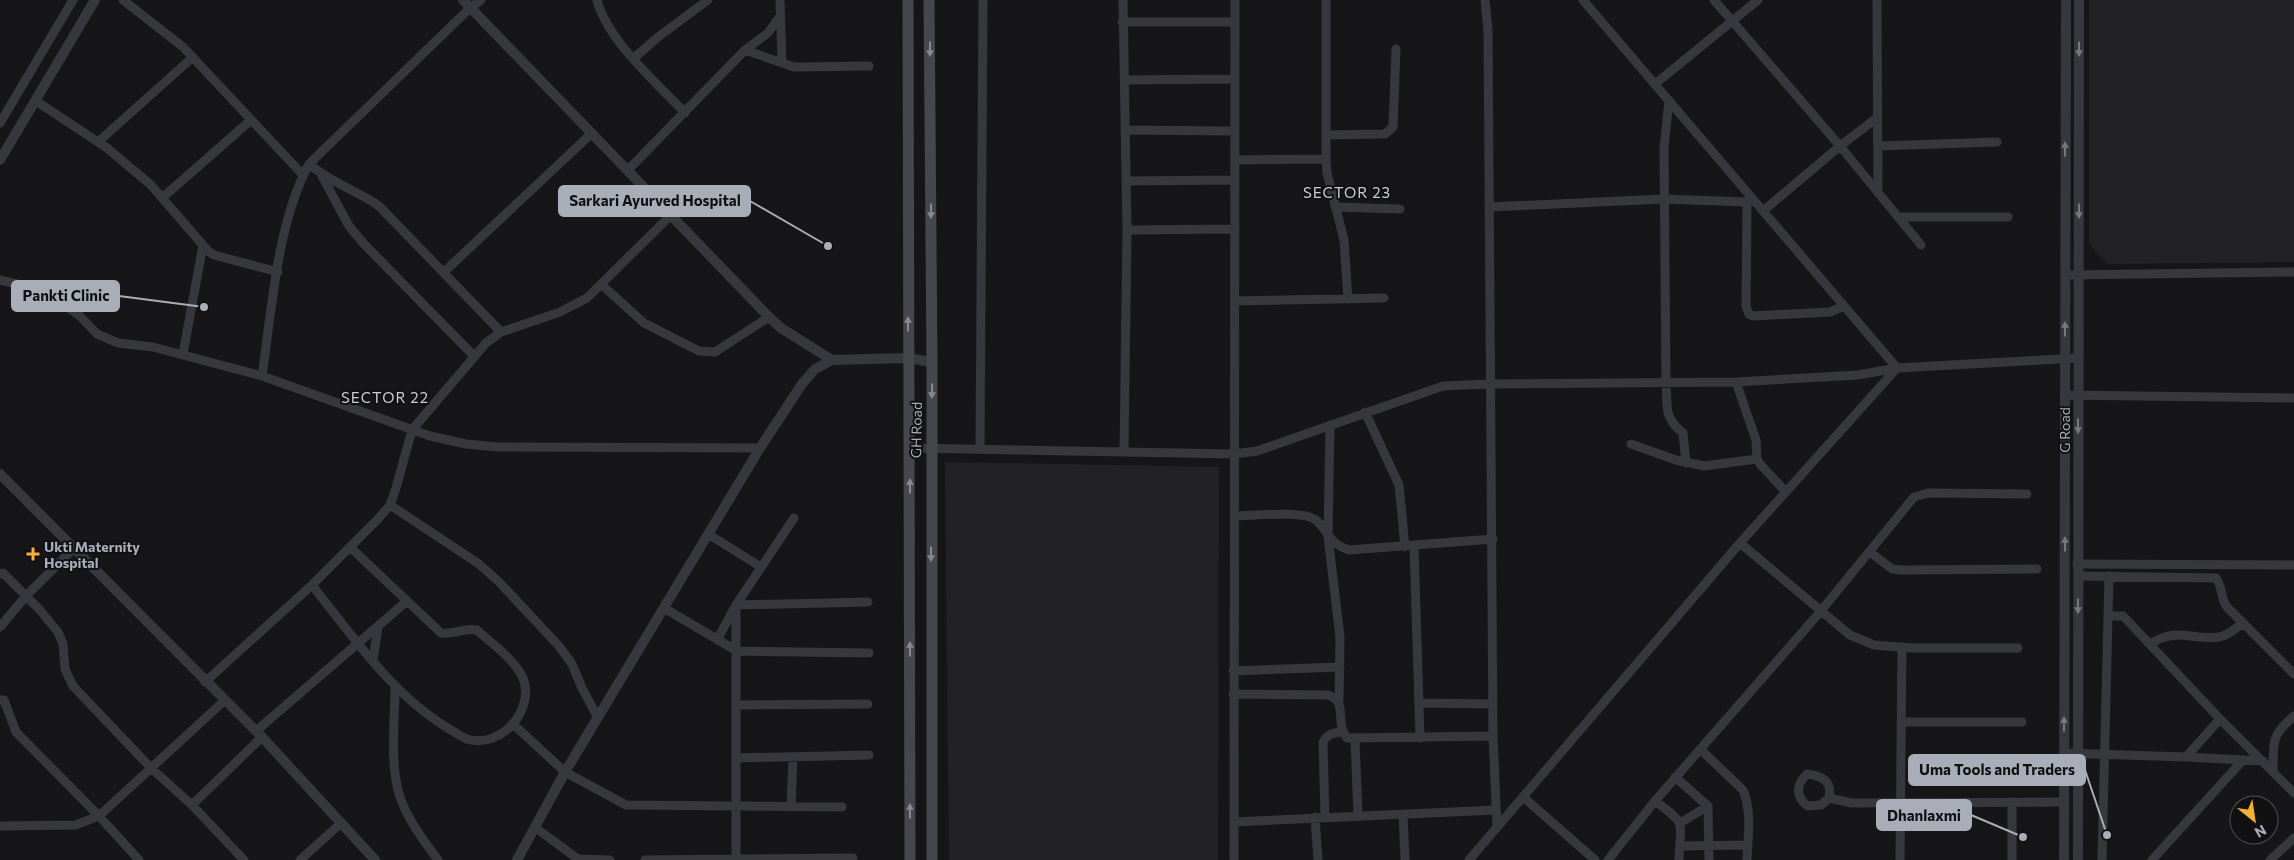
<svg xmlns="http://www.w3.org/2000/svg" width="2294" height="860" font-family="Commissioner,sans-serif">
<rect width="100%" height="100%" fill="#161618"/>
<path fill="#222225" d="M2089,0h205v262l-186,2 -11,-10 -8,-12z
M945,462l274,5 -1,393h-269z"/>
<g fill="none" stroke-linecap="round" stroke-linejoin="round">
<path stroke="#37383d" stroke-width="9" d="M123,0l60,47 120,128
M597,0c11,41 58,81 88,113
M780,0l2,63
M1123,0l4,230 108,-1
M1326,0v159l1,14 17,67 4,59
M1485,0l3,30 5,706 4,91
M1714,0l126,146 81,99
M1877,0l1,193
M1122,22h113
M745,50l49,17 75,-1
M634,58l24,-21 50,-37
M1124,80l111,-1
M1655,84l103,-84
M1669,100l-5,48 2,235c2,24 -3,34 17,50l3,30
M36,101l71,47 44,37 57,66 6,4 64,17
M0,123l73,-123
M1125,130l110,1
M1326,135l59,-1 8,-7 3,-78
M98,142l95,-85
M1878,146l119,-4
M1235,160l91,-1
M309,164c21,18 48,27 70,42l122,126
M628,170l117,-120 23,-17 12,-17
M321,174l28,52 15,18 110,112
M1126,181l109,-1
M162,198l89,-78
M1747,202l-1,104 3,8 4,2 77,-4 14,-6
M1335,207l65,2
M1489,207l174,-8 84,3 6,-2
M1763,211l77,-65 38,-29
M1898,217h110
M445,271l147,-138
M2065,275l229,-3
M0,280l46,11 34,25 17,18 21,9 35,4 109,29 168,60 36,8 32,3 262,1
M601,284l43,39 55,28 16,1 54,-35
M1235,301l149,-3
M183,354l20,-109
M262,376c10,-67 15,-153 47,-212l161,-156 11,-8
M1736,382l20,58 1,19 3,5 26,28
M2065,395l229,3
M1365,412l34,73 6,62
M1330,425l-2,112 12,100 -1,65
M1631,444l45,16 28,6 53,-7
M910,448l323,6 24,-3 186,-65 47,-2 246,-2 122,-7 39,-7 182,-10
M980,449l3,-449
M1124,452l3,-222
M390,505l89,59 20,18 60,64 13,18 10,24 16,30
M1235,516c18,0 72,-7 83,6 12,12 12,22 31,28l144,-11
M708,534l53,33
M1740,543l110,92 24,10 37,3h107
M1414,546l6,192
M1870,552l22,17 9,1 136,-1
M2077,564l217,1
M0,574l3,-1 36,36 19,23 5,12 2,25 8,17 78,82 41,37 52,55
M2078,576l138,2c7,9 4,20 11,29l67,67
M2109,576l-1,40h15l3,3 94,100 74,74
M312,585c40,51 82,112 139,145 5,3 11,7 16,9 35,11 70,-32 55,-63 -9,-18 -30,-32 -45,-46 -13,-3 -23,5 -36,3l-90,-85
M664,608l73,43 132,2
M0,627l26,-31 48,-48
M717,640l19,-35 132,-3
M2150,644c29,-18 41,-3 69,-7 9,-1 17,-9 24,-14
M373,660l5,-33
M1233,671l107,-4
M205,682l107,-97 66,-66 12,-14 6,-17 16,-58 74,-87 15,-11 59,-20 27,-14 84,-83
M395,686c0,34 -5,71 3,104 6,25 25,50 40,70
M1233,694l95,1c21,7 6,28 19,43l146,-2
M0,700h4l12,32 83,84 -24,9 -75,1
M1419,703l74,1
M737,705l131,-1
M1901,722h121
M513,724l52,48 61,33 216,2
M256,731l151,-130
M1355,739l3,77
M1700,749l43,41c9,22 5,46 4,70
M2064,753l122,4 34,-38
M2186,757l77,4
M736,758l133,-3
M2273,771c1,-30 -3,-34 21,-55
M1675,777l33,29 1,54
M1523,797l72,63
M1829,798l-8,7 -13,1c-13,-9 -12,-22 -1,-32 16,2 25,7 22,24l23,5 212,-1
M1655,801c33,24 25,20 24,59
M2012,802v58
M192,805l70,-68
M791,807l2,-50
M1403,814l2,46
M1315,817l3,43
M1325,817l-2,-74c3,-9 10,-10 18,-11
M1234,822l262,-12
M1680,823l28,-17
M536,828l42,31 32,1
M1680,846l68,-1
M139,860l-40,-44 126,-116
M300,860l40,-36
M645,860l208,-2
M736,860v-255l58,-87
M1234,860l1,-860
M1469,860l271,-317 157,-175 -314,-368
M1608,860l47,-59 165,-189 94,-115 14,-4 99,1
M1900,860l2,-213
M2102,860l6,-244
M2152,860l91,-100
M2270,860l24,-22"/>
<path stroke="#37383d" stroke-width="10" d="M463,0l306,317 12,11 51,32
M0,160l95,-160
M0,474l262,263 113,123
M517,860l48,-88 195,-324 42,-64 13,-15 17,-9 76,-2 24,4
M2064,860l2,-860
M2078,860l1,-860"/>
<path stroke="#45474d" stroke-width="11" d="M908,0l2,860
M929,0l3,362v498"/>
</g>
<defs><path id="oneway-solid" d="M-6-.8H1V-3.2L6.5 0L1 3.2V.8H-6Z" transform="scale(1.25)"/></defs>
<g fill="#858993">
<use href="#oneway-solid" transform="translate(930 49) rotate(90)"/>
<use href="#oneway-solid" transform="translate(931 211) rotate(90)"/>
<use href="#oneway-solid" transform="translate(908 324) rotate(-90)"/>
<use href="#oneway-solid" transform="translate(932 391) rotate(91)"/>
<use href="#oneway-solid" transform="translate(910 486) rotate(-90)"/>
<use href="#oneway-solid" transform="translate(931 554) rotate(90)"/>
<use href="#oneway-solid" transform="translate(910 649) rotate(-90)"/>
<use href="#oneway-solid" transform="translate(910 811) rotate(-90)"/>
</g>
<g fill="#757881">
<use href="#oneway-solid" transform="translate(2079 49) rotate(90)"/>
<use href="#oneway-solid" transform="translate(2065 149) rotate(-90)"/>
<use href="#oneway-solid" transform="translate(2079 211) rotate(90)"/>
<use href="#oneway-solid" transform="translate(2065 329) rotate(-90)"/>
<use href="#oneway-solid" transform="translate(2078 426) rotate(90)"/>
<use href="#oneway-solid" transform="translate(2065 544) rotate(-90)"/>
<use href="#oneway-solid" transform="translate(2078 606) rotate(90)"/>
<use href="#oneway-solid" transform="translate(2064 724) rotate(-90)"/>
</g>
<path fill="#f2b134" stroke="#111113" stroke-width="2" d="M30.5 546.5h5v5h5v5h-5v5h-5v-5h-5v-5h5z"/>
<g text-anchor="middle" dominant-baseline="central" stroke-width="4" stroke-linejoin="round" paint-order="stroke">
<g font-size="14" fill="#a8adb8" stroke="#111113">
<text transform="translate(916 430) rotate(-89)">GH Road</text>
<text transform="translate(2064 430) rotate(-90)">G Road</text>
</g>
<g font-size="14" font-weight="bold" fill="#a8adb8" stroke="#111113" text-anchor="start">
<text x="44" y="546">Ukti Maternity<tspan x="44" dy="16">Hospital</tspan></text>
</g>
<g font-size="15" letter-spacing="1" fill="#c9ccd4" stroke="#111113">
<text x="1347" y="192">SECTOR 23</text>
<text x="385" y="397">SECTOR 22</text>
</g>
</g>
<path fill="none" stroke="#a8adb8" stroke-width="2" d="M828 246L750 201M204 307L119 296M2107 835L2085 770M2023 837L1971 815"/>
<g fill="#a8adb8" stroke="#111113" stroke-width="2">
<circle cx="828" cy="246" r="5"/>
<circle cx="204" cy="307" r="5"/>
<circle cx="2107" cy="835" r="5"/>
<circle cx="2023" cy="837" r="5"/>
</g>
<g fill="#a8adb8" stroke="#a8adb8" stroke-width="2">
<rect x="559" y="186" width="191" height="30" rx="5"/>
<rect x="12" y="281" width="107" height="30" rx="5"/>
<rect x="1909" y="755" width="176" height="30" rx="5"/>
<rect x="1877" y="800" width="94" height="30" rx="5"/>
</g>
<g font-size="15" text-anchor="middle" font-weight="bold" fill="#111">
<text x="655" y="206">Sarkari Ayurved Hospital</text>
<text x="66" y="301">Pankti Clinic</text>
<text x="1997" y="775">Uma Tools and Traders</text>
<text x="1924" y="821">Dhanlaxmi</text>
</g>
<g transform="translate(2254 820) rotate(150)"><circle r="24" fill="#111113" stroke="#4d4f55"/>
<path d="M0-4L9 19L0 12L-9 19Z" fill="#f2b134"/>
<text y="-8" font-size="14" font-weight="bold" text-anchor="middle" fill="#a8adb8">N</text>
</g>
</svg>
